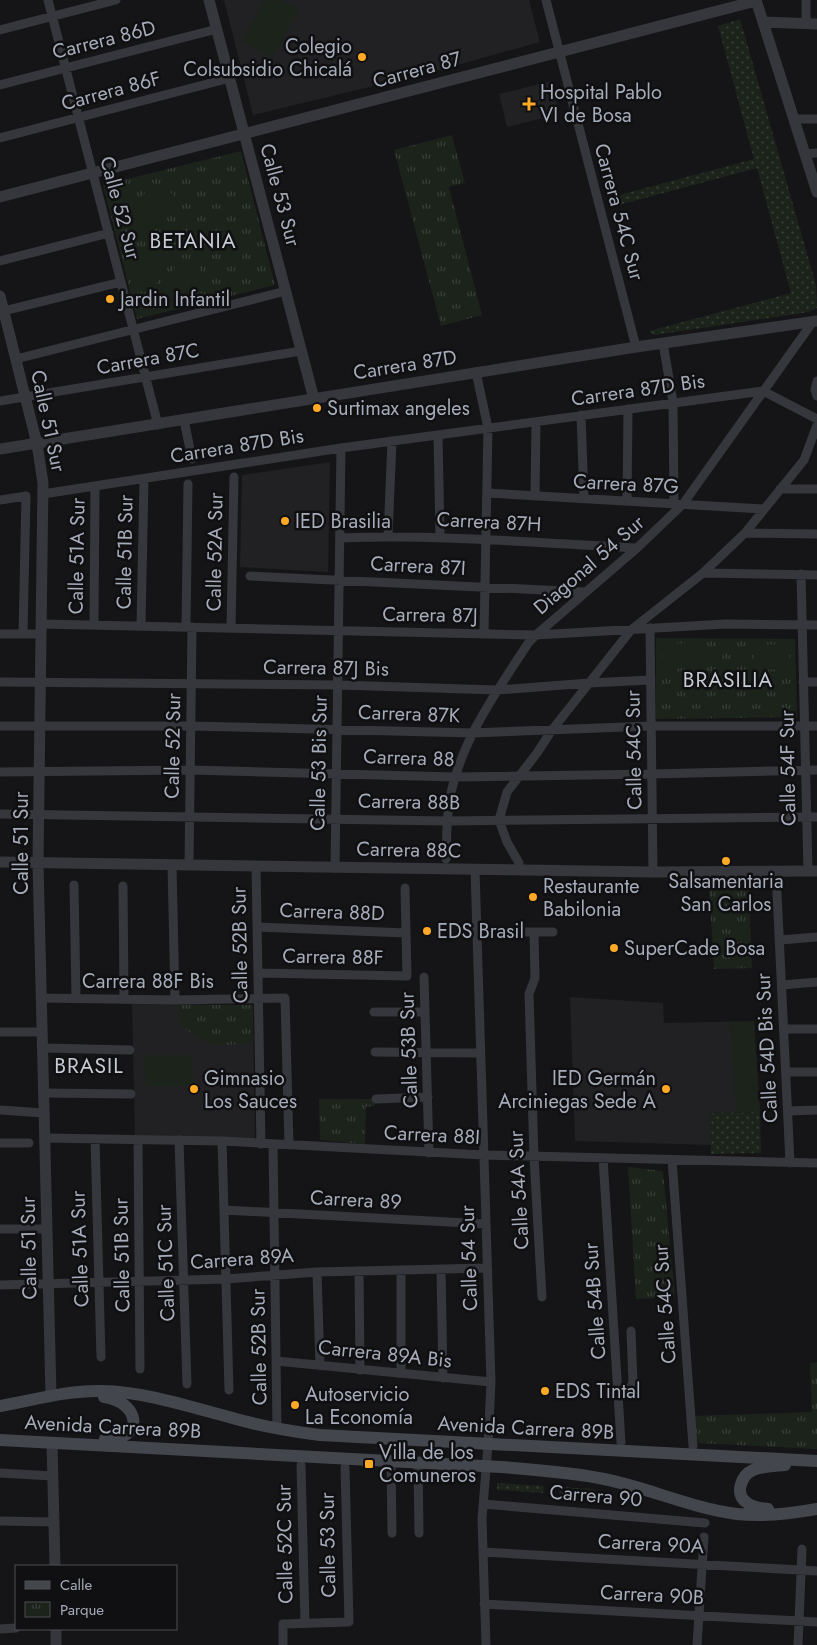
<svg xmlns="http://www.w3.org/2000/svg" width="817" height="1645" font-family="Jost,sans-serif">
<defs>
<pattern id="grass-dots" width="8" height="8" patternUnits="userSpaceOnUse" patternTransform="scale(1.25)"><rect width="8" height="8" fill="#1b231b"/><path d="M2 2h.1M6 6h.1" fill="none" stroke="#39403a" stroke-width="1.8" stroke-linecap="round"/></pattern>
<pattern id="park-tufts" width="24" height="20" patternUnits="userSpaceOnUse" patternTransform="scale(1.25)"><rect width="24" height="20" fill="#1b231b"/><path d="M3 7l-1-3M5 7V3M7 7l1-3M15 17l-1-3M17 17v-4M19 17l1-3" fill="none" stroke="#39403a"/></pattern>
</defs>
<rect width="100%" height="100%" fill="#151517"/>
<path fill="#212124" d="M224,0h305l11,42 -108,30 -179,43z
M551,81l8,33 -52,13 -8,-33z
M330,462l-2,110 -88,-5 2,-92z
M570,997l93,6 1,20 90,-2 6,91 -50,1 1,32 -136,-4z
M132,1004l121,1 2,133 -120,-3z"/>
<path fill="url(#grass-dots)" d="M740,19l76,266 1,23 -8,4 -155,23 -5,-4 142,-38 -34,-125 -142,38 -3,-9 142,-38 -36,-133z
M760,1112l1,41 -50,1 -1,-41z
M497,1483l47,3 -1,7 -46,-3z
M560,1487l32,2 22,9 -55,-3z"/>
<path fill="url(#park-tufts)" d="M452,135l13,48 -16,4 33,128 -41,11 -47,-176z
M241,151l34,134 -138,34 -34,-134z
M656,638l139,1 2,78 -141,2z
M749,886l3,82 -38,1 -5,-82z
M178,1005h75v38l-40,3 -34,-21z
M319,1099h57l-2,7 -8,1 -1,37 -45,-4z
M628,1167l35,4 12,126 -39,2z
M817,1362v87l-119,-6 -5,-27 119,-4 -2,-49z"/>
<path fill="#1b231b" d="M265,0h16l18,10 -27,48 -30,-17z
M151,182l23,13 -22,38 -22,-14z
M154,240l21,12 -23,38 -21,-12z
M181,257l20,12 -21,35 -20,-11z
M701,643l1,25 -39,1 -1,-25z
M789,644l1,25 -36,1 -1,-25z
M754,1021l6,91 -24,1 -6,-91z
M144,1055h49v31h-48z"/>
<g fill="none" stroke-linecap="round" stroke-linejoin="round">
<path stroke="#36373c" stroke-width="9" d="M48,0l110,425
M546,0l90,347
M806,23v-23
M0,30l116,-30
M0,85l217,-56
M794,119h23
M0,138l230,-60
M805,154l12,-1
M0,261l109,-28
M0,312l121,-30
M663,343l10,59 1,102
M16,359l270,-68
M476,372l12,56 -4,206
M817,381l-2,9 2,6
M0,401l301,-50
M581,415l3,84
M184,420l8,39
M438,435l2,101
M780,489h37
M487,493l276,16
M43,494l298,-46 422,-57 54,28
M535,496l1,-74
M0,500l26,-4 -3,138
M627,501l1,-92
M745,533l72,1
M388,536l4,-95
M340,538c99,-4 198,5 297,10
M703,573l114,2
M801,574l7,298
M250,576l335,16
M42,624l494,11 189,-11 92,1
M94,625l1,-139
M141,626l3,-147
M186,627l2,-143
M231,628l3,-151
M650,628l3,244
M0,634h41
M0,682l338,3 159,5 92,-7 62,-3
M803,682h14
M0,726h191l281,7 179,-7h166
M0,772l190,-2 265,7 197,-3 165,-4
M0,814l447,7 370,-4
M446,859c1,-20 0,-41 4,-61 11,-58 47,-107 79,-156l7,-7 101,-87 46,-44 129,-181
M519,863l-12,-21 -8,-22 8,-28 30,-39 15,-23 79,-100 72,-57 42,-40 59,-73 13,-35
M172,865l3,135
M189,865l3,-238
M256,866l5,278
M335,868l6,-420
M475,870l16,512 -3,63 -6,74 4,126
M776,872l14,291
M74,885l2,113
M123,886l1,113
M257,927l149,6
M476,932h77
M534,932l1,46 -6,16 5,163 8,140
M780,940l37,-3
M258,973l149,3 -2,-88
M424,977l5,176
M782,985l35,-3
M41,998l134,2 110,-2 4,147
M374,1012h51
M784,1029h33
M0,1032h42
M43,1048l87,2
M375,1052l105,1
M786,1072h31
M44,1093l87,1
M376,1099l52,-2
M0,1110l44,3
M788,1111l29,-1
M45,1138l177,3 262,14 333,8
M95,1139l6,218
M138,1140l2,229
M179,1140l8,244
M222,1141l7,249
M0,1143h29
M273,1144l4,285
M603,1158l18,284
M672,1160l21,286
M224,1210l262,14
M0,1229h47
M441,1269l2,109
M401,1270v103
M359,1271l1,99
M317,1272l3,94
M0,1285l226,-6 91,-7 170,-4
M276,1361l215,21
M618,1389h9l4,-2 2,-5 -2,-51
M391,1461l1,72
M418,1462l1,71
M301,1465l4,158
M0,1473l53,3
M483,1504l222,19
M0,1521l54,1
M483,1552l334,19
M484,1604l333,18
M0,1629l16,-1
M283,1645v-21l66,-2 -4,-155
M697,1645l7,-108
M798,1645l4,-96"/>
<path stroke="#36373c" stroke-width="11" d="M209,0l105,399
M756,0l61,192
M763,22l54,2
M0,197l756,-196
M0,296l37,148 6,39 -5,380 13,532
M0,449l636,-102 181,-26
M0,862l653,10 164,-1
M52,1443l3,123
M56,1629v16"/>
<path stroke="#43464d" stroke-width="12" d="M104,1397c37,5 41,44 1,42
M0,1406c34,-6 67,-16 102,-15 44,1 85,15 127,26 30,9 60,14 91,18l497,26
M0,1440l501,27c34,3 69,5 103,12 45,9 87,29 133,35 27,3 53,0 80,-5
M768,1509c-7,-1 -16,-1 -22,-7 -12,-9 -4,-27 7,-32 10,-4 22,-4 32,-5"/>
</g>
<g fill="#ffa925" stroke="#101012" stroke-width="2">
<circle cx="362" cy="57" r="5"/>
<path d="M526.5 96.5h5v5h5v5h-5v5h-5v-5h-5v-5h5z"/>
<circle cx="110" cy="299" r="5"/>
<circle cx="317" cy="408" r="5"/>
<circle cx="285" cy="521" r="5"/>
<circle cx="726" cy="861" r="5"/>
<circle cx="533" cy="897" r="5"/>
<circle cx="427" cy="931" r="5"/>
<circle cx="614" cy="948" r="5"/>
<circle cx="194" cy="1089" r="5"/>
<circle cx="666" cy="1089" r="5"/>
<circle cx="545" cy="1391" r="5"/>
<circle cx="295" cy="1405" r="5"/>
<rect x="364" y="1459" width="10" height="10" rx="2.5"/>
</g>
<g text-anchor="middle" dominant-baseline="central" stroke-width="5" stroke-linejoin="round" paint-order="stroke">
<g font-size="20" fill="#a6acb9" stroke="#101012">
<text transform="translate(104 40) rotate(-14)">Carrera 86D</text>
<text transform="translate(417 70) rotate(-15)">Carrera 87</text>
<text transform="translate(111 91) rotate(-15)">Carrera 86F</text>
<text transform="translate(280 195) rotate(75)">Calle 53 Sur</text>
<text transform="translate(120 208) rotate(75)">Calle 52 Sur</text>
<text transform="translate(619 212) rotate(75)">Carrera 54C Sur</text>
<text transform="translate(148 359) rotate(-10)">Carrera 87C</text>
<text transform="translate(405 365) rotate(-9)">Carrera 87D</text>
<text transform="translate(638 390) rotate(-8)">Carrera 87D Bis</text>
<text transform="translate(48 421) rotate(78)">Calle 51 Sur</text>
<text transform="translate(237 446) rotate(-9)">Carrera 87D Bis</text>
<text transform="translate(626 484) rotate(3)">Carrera 87G</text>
<text transform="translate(489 522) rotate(3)">Carrera 87H</text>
<text transform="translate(125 552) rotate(-89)">Calle 51B Sur</text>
<text transform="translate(215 552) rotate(-89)">Calle 52A Sur</text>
<text transform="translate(77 556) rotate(-89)">Calle 51A Sur</text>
<text transform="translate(589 565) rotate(-41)">Diagonal 54 Sur</text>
<text transform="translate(418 566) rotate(3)">Carrera 87I</text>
<text transform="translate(430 615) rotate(1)">Carrera 87J</text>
<text transform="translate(326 668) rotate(1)">Carrera 87J Bis</text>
<text transform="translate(409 714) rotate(2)">Carrera 87K</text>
<text transform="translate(173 746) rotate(-89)">Calle 52 Sur</text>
<text transform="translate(634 750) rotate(-91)">Calle 54C Sur</text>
<text transform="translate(409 758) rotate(2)">Carrera 88</text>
<text transform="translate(319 763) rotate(-89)">Calle 53 Bis Sur</text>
<text transform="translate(788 768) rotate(-91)">Calle 54F Sur</text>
<text transform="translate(409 802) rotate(1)">Carrera 88B</text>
<text transform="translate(21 843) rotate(-90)">Calle 51 Sur</text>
<text transform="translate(409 850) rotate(1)">Carrera 88C</text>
<text transform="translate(332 912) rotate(2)">Carrera 88D</text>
<text transform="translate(240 945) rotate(-91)">Calle 52B Sur</text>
<text transform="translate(333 957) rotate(1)">Carrera 88F</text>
<text x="148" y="981">Carrera 88F Bis</text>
<text transform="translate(767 1048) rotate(-93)">Calle 54D Bis Sur</text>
<text transform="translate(409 1050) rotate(-92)">Calle 53B Sur</text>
<text transform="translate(432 1135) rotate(3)">Carrera 88I</text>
<text transform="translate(519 1190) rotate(-93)">Calle 54A Sur</text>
<text transform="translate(356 1200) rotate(3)">Carrera 89</text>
<text transform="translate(29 1248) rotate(-91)">Calle 51 Sur</text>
<text transform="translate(80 1249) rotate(-92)">Calle 51A Sur</text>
<text transform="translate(122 1255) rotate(-91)">Calle 51B Sur</text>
<text transform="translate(469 1258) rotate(-92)">Calle 54 Sur</text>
<text transform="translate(242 1259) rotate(-4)">Carrera 89A</text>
<text transform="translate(166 1263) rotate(-92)">Calle 51C Sur</text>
<text transform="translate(595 1301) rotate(-94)">Calle 54B Sur</text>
<text transform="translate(665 1304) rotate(-94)">Calle 54C Sur</text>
<text transform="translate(259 1347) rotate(-91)">Calle 52B Sur</text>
<text transform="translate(385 1354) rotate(6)">Carrera 89A Bis</text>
<text transform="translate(113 1427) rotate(3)">Avenida Carrera 89B</text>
<text transform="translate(526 1428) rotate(3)">Avenida Carrera 89B</text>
<text transform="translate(596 1496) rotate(5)">Carrera 90</text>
<text transform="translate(285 1544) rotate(-91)">Calle 52C Sur</text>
<text transform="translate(651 1544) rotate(3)">Carrera 90A</text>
<text transform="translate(328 1545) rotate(-91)">Calle 53 Sur</text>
<text transform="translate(652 1595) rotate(3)">Carrera 90B</text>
</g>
<g font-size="20" fill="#a6acb9" stroke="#101012" text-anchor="start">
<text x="352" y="46" text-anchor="end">Colegio<tspan x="352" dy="23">Colsubsidio Chicalá</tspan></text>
<text x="540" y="92">Hospital Pablo<tspan x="540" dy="23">VI de Bosa</tspan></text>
<text x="120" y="299">Jardin Infantil</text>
<text x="327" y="408">Surtimax angeles</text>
<text x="295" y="521">IED Brasilia</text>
<text x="726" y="881" text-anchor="middle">Salsamentaria<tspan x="726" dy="23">San Carlos</tspan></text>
<text x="543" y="886">Restaurante<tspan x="543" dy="23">Babilonia</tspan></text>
<text x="437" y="931">EDS Brasil</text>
<text x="624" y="948">SuperCade Bosa</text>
<text x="204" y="1078">Gimnasio<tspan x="204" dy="23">Los Sauces</tspan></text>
<text x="656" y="1078" text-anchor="end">IED Germán<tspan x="656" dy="23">Arciniegas Sede A</tspan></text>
<text x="555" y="1391">EDS Tintal</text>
<text x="305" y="1394">Autoservicio<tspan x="305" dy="23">La Economía</tspan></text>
<text x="379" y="1452">Villa de los<tspan x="379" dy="23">Comuneros</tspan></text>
</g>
<g font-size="21" letter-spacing="1" fill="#c7cbd4" stroke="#101012">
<text x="193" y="241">BETANIA</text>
<text x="728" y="680">BRASILIA</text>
<text x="89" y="1066">BRASIL</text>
</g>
</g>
<rect x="15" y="1565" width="162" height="65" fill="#101012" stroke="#4c4e55"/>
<rect x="25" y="1581" width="25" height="8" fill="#43464d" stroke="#4c4e55"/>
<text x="60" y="1590" font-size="15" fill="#a6acb9">Calle</text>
<rect x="25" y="1602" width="25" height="15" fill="url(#park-tufts)" stroke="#4c4e55"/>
<text x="60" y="1615" font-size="15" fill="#a6acb9">Parque</text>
</svg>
